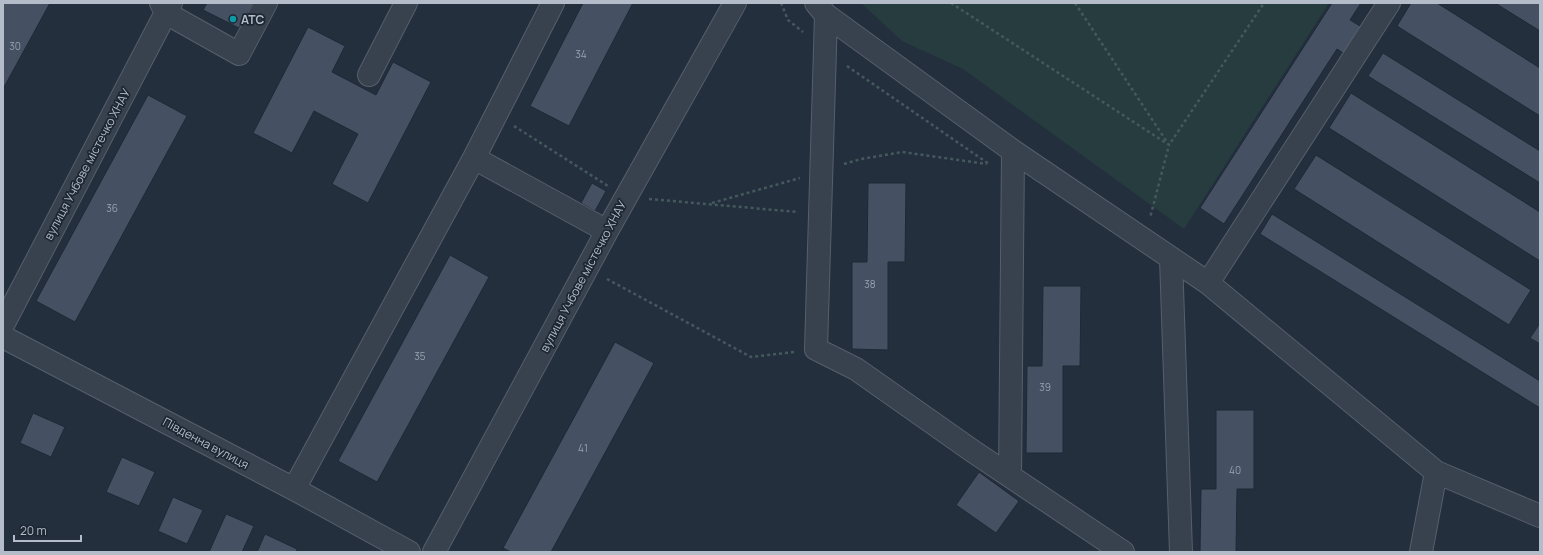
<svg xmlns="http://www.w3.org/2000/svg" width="1543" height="555" font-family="Manrope,sans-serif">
<rect width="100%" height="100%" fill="#242f3e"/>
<path fill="#263c3f" d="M861,3h468l-145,226 -221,-160 -61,-28z"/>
<path fill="#455162" stroke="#1f2835" d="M3,3h47l-47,86z
M207,3h46l-14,25 -36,-18z
M583,3h50l-64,123 -39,-20z
M1332,3h29l-11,17 20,12 -18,27 -15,-10 -113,175 -24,-16z
M1411,3h26l103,65v48l-143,-90z
M1495,3h45v28z
M308,27l37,19 -13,26 44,23 17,-33 38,20 -63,121 -36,-19 26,-50 -44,-23 -22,42 -39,-20z
M1383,53l157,98v32l-172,-107z
M1351,93l189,119v49l-211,-133z
M148,95l39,21 -112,206 -39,-21z
M1316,155l215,135 -22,35 -215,-136z
M592,183l14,8 -11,20 -14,-8z
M868,183h38l-1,79h-17v88l-36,-1v-87h15z
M1272,214l268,167v27l-280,-174z
M450,255l39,22 -112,205 -39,-21z
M1043,286h38l-1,80h-17v87h-37l1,-87h15z
M1540,323v21l-10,-6z
M615,342l39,21 -103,189h-40l-8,-4z
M1216,410h38v79h-17l-1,63h-36l1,-63h15z
M33,413l32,14 -14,30 -31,-14z
M122,457l33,15 -16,34 -33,-14z
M979,472l40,29 -23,32 -40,-28z
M173,497l30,13 -16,34 -29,-13z
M226,514l28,12 -12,26h-33z
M265,534l32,15 -1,3h-39z"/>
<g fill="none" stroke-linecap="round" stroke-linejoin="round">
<defs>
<path id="minor" d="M161,3l5,10 73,41 27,-51
M816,3l10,12 187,136 195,132 228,189 104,44
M826,15l-10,334 40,20 118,83 149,100
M369,75l37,-72
M474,158l133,73
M1171,258l10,294
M1208,283l181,-280
M3,325l168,-322
M3,337l291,152 115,63
M1010,476l3,-325
M294,489l180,-331 79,-155
M434,552l173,-321 128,-228
M1421,552l15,-80"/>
</defs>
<use href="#minor" stroke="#565f6c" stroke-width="24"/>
<path stroke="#44595c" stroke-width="2.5" stroke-dasharray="3 3" stroke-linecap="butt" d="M781,3l7,17 15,12
M951,3l218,142 -19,73
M1075,3l94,142 95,-142
M847,66l142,98
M514,126l94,60
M844,164l17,-5 41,-7 85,12
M649,199l149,13
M712,203l88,-25
M607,279l144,78 43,-5"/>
<use href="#minor" stroke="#38414e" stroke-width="22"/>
</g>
<circle fill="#0f9aa8" stroke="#1d2633" stroke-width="1.5" cx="233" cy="19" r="4"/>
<g text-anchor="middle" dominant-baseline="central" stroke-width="3.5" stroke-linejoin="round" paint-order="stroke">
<g font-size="10" fill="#98a1af">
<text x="15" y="46">30</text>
<text x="581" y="54">34</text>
<text x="112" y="208">36</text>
<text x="870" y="284">38</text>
<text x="420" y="356">35</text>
<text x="1045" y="387">39</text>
<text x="583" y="448">41</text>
<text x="1235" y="470">40</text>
</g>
<g font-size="12" font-weight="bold" fill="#b4bcc9" stroke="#1d2633" text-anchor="start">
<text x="241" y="19">АТС</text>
</g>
<g font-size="12" fill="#b4bcc9" stroke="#1d2633">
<text transform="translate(87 164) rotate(-62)">вулиця Учбове містечко ХНАУ</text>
<text transform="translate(583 276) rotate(-62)">вулиця Учбове містечко ХНАУ</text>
<text transform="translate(206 443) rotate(28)">Південна вулиця</text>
</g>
</g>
<rect width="1543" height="555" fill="none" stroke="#b4bcc9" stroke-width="8"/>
<path d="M14 535v6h67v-6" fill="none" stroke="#b4bcc9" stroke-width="2"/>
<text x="20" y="535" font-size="12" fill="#b4bcc9" stroke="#1d2633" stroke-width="3" paint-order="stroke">20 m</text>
</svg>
